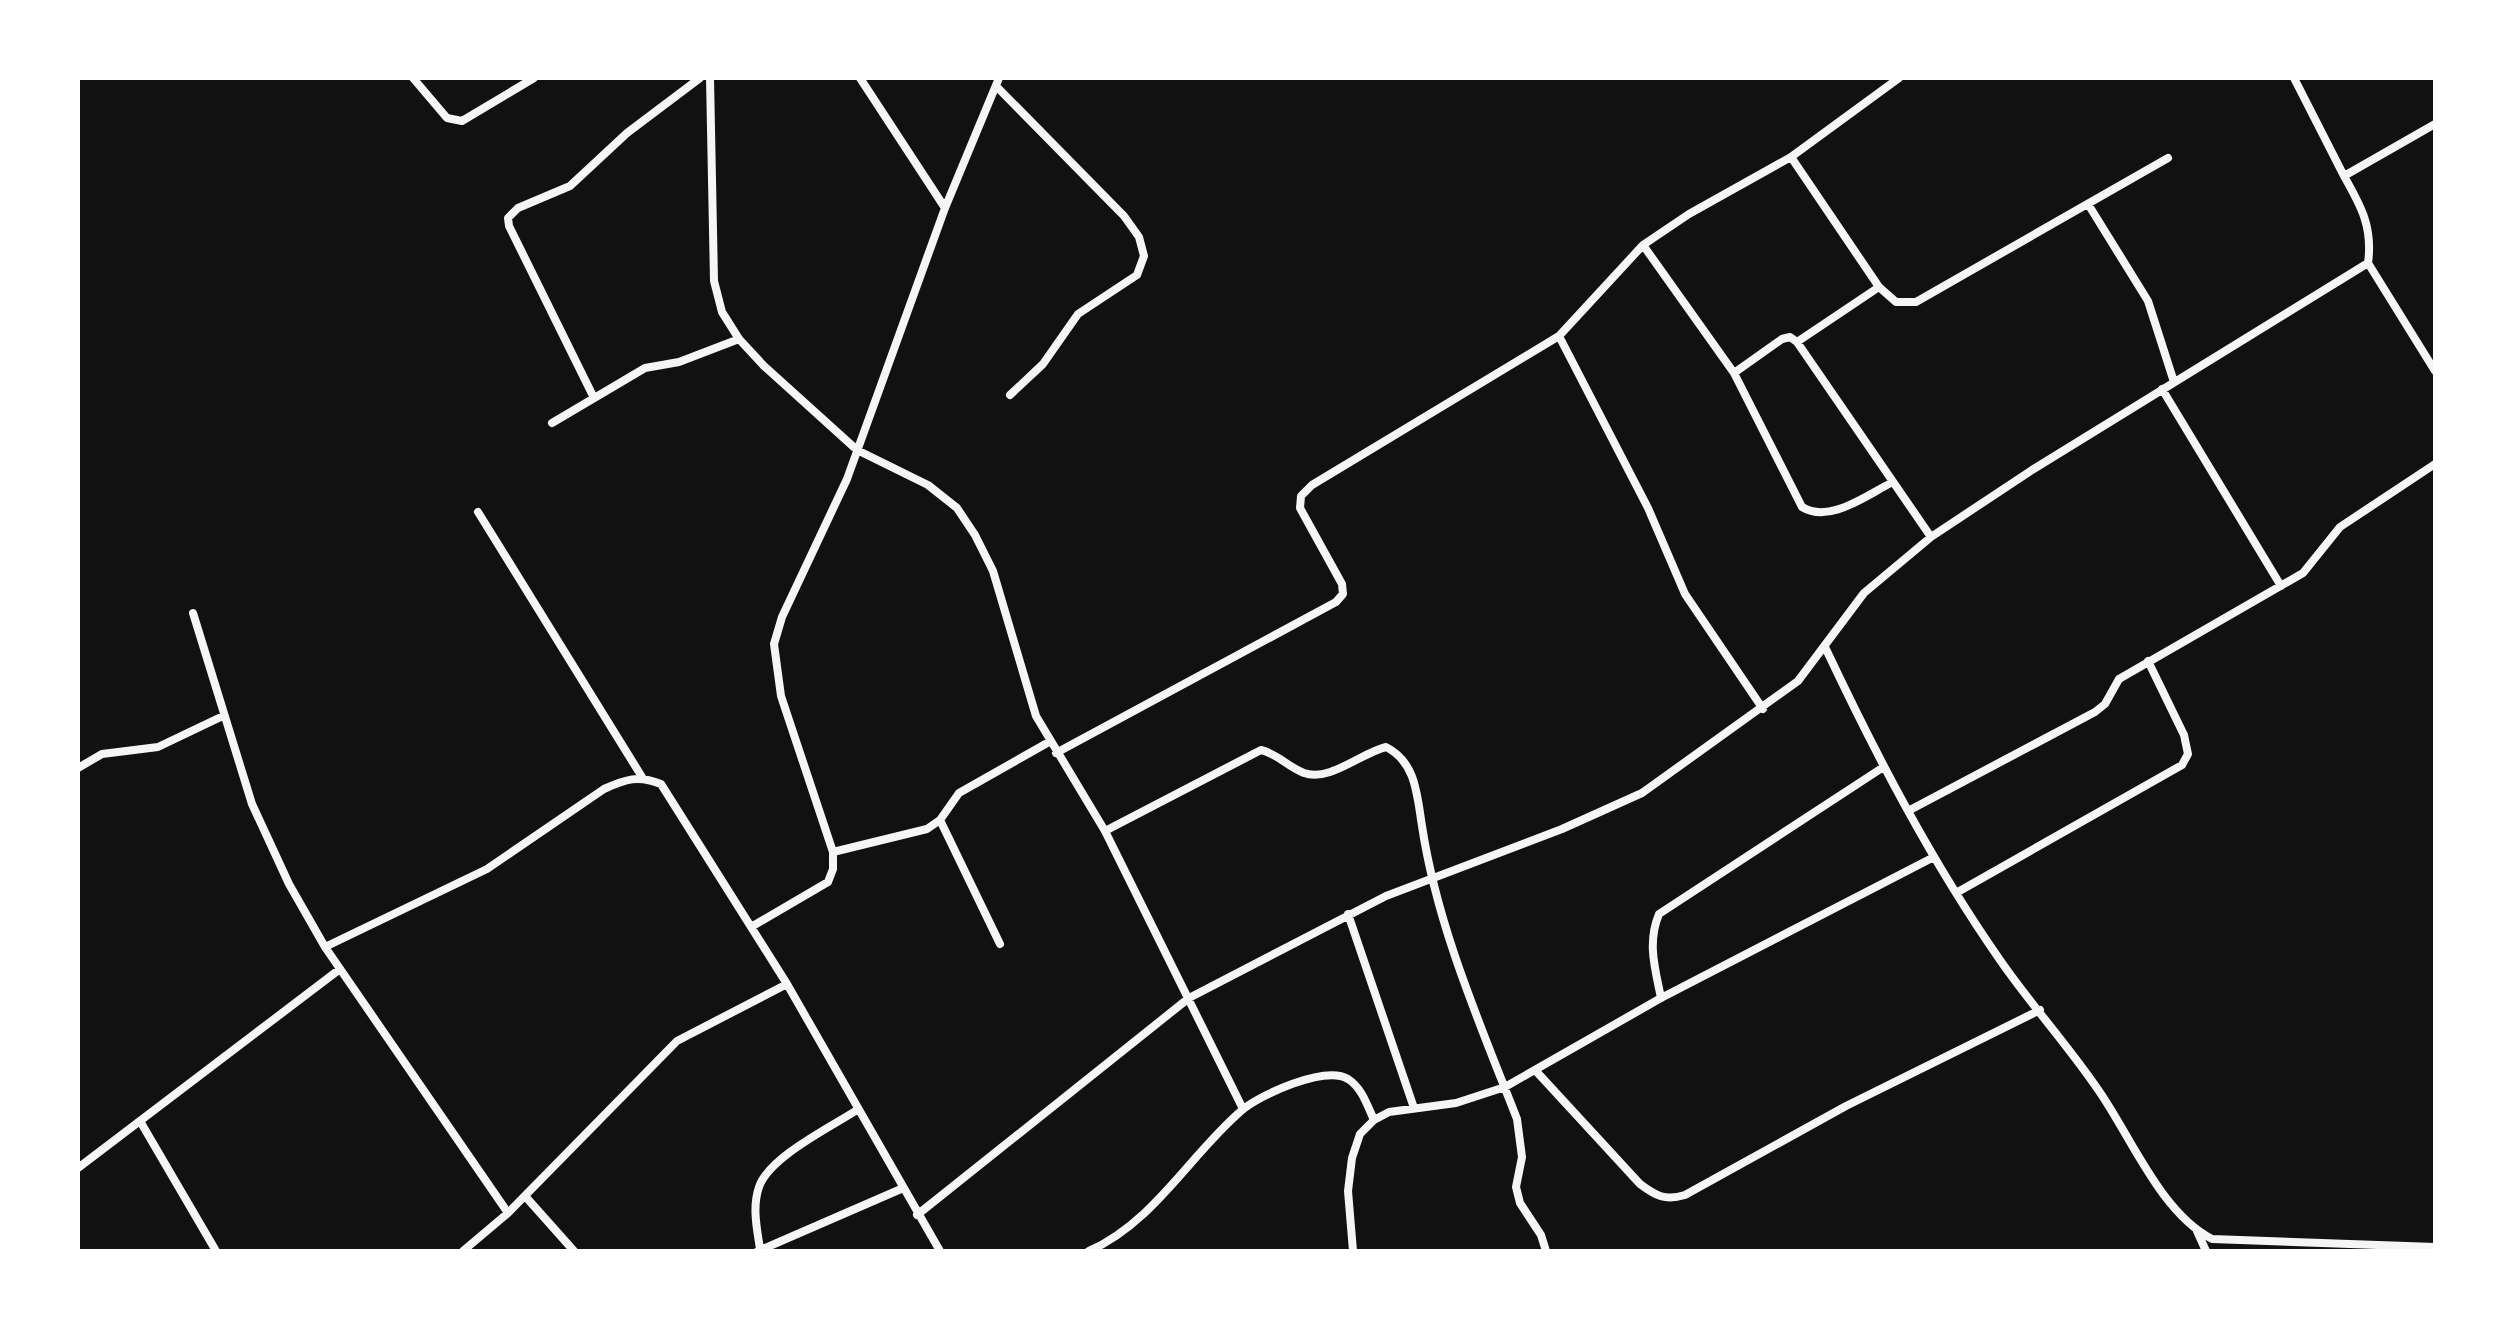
<svg xmlns="http://www.w3.org/2000/svg" width="2513" height="1329" font-family="Overpass,sans-serif">
<rect width="100%" height="100%" fill="#111"/>
<g fill="none" stroke-linecap="round" stroke-linejoin="round">
<path stroke="#f5f5f5" stroke-width="8" d="M413,78l34,40 15,3 72,-43
M710,78l4,203 8,31 17,27 25,27 93,84 71,35 29,23 18,27 18,36 43,145 69,115 138,278
M860,78l85,130
M2294,78l50,98 91,-52
M996,86l128,130 15,21 5,19 -7,19 -59,39 -35,50 -33,31
M1791,157l88,130 17,15h20l252,-144
M2344,176c17,30 29,51 24,87l67,108
M2088,204l60,97 26,81
M1643,245l91,128 48,-34 8,-2 7,5 134,195
M1559,336l89,172 37,86 78,115
M1797,342l82,-55
M1734,373l68,134c28,17 64,-12 91,-25
M2162,389l119,197
M594,398l-85,-172 -1,-8 10,-10 52,-22 57,-53 73,-55
M552,423l93,-55 34,-6 60,-23
M478,512l164,265
M193,613l59,191 37,80 36,63 183,266
M1825,647c51,108 106,214 175,313 31,45 68,85 99,131 32,46 62,122 113,148l223,8
M1056,753l280,-151 7,-8 -1,-10 -42,-76 1,-12 11,-11 247,-149 84,-91 46,-31 102,-57 108,-79
M78,768l24,-14 56,-7 65,-31
M1908,811l187,-99 10,-8 14,-25 184,-106 37,-46 95,-63
M940,820l60,124
M1105,831l156,-81c17,4 27,17 43,23 26,9 57,-20 82,-26 30,15 31,48 36,79 15,100 58,198 95,293l5,38 -6,30 4,16 21,32 5,16
M833,852l94,-23 13,-9 19,-27 90,-51
M1956,893l226,-128 6,-11 -4,-19 -36,-74
M1348,914l66,194
M751,927l77,-45 5,-13v-17l-52,-156 -7,-52 8,-27 65,-138 98,-271 54,-130
M325,947l162,-78 117,-80c22,-10 34,-14 57,-5l126,200 153,267
M1661,998c-6,-30 -14,-55 -2,-84l223,-146
M1535,1070l105,114c16,12 25,17 45,11l161,-89 194,-96
M140,1121l76,130
M78,1168l262,-199
M525,1196l49,55
M917,1215l272,-217 197,-102 176,-67 80,-36 156,-112 66,-88 67,-56 101,-67 336,-207
M2197,1231l9,20
M760,1249c-3,-20 -8,-42 -1,-62 10,-30 72,-60 98,-77
M463,1251l45,-38 169,-172 110,-57
M758,1251l143,-62
M1089,1251c65,-29 100,-95 152,-140 18,-16 84,-46 107,-32 14,9 19,26 26,41
M1353,1251l-5,-60 4,-33 8,-24 14,-14 15,-8 67,-9 49,-16 156,-89 273,-141"/>
</g>
<rect width="2513" height="1329" fill="none" stroke="#ffffff" stroke-width="160"/>
</svg>
